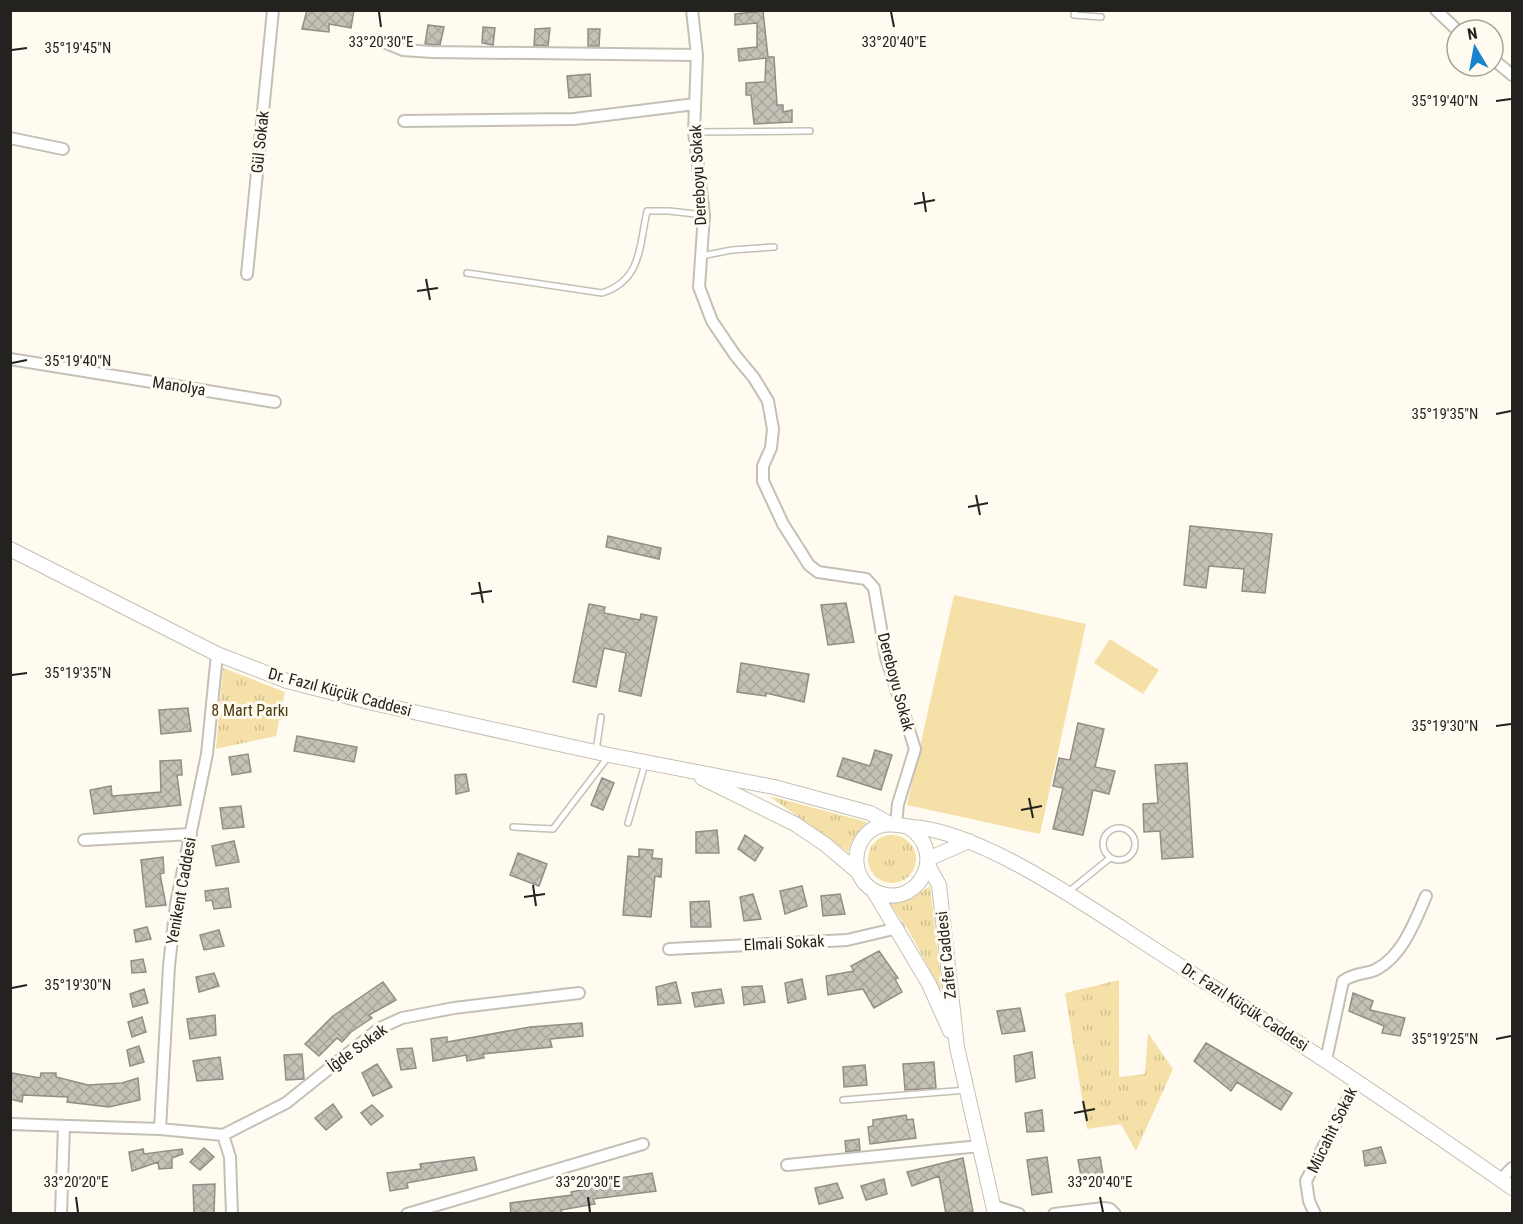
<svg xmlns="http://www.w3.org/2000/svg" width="1523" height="1224" font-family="'Roboto Condensed',sans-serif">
<defs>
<pattern id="grass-tufts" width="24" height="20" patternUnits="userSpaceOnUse" patternTransform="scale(1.5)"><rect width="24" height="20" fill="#f5e0a8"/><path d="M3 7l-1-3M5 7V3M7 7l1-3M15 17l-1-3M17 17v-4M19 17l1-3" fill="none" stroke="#d2c090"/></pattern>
<pattern id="building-cross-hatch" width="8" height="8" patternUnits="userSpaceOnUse" patternTransform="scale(1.5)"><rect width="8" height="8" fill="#c5c1b7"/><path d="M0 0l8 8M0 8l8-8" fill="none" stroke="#a9a69d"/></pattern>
</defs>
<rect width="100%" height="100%" fill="#fffbf0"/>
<path fill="url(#grass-tufts)" d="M223,668l62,24 -9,44 -60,13z
M769,796l98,26 -15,19 -4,11z
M868 859a24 24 0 1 1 48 0a24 24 0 1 1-48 0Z
M930,886l12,103h-2l-31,-58 -19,-27 19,-4z
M1119,980v97l26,-3 3,-41 25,36 -37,82 -15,-27 -34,5 -22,-136z"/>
<path fill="#f5e0a8" d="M954,595l132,29 -46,210 -133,-29z
M1110,639l49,31 -16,24 -49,-31z"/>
<path fill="url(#building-cross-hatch)" stroke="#928e85" stroke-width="1.5" d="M307,10h47l-3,18 -22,-4v8l-27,-3z
M763,11l5,46h6l3,48h6v7l9,-2v12l-38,2 -3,-29h-5v-12l19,-1 1,-24 -27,3 -1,-12 19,-2v-24l-22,2v-11z
M428,25l16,2 -4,18 -15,-1z
M483,27l12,1 -2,17 -11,-2z
M550,28l-2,18 -14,-1 1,-16z
M588,29h12l-1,17h-11z
M590,74l1,22 -22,2 -2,-22z
M1190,526l82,8 -7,59 -23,-2 2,-22 -35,-3 -3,22 -22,-3z
M608,536l53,12 -2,11 -53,-12z
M846,603l8,39 -26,3 -7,-40z
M589,604l16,3 -1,6 36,7 1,-6 16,3 -16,79 -22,-5 7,-38 -22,-5 -8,39 -23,-5z
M741,663l68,11 -5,28 -38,-9v3l-29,-4z
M188,708l3,23 -30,3 -2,-24z
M1078,723l26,6 -9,38 20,4 -6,23 -16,-4 -10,45 -30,-6 10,-41 -10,-2 6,-28 11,2z
M297,736l60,11 -3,15 -60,-11z
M875,750l17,5 -11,35 -44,-14 6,-18 27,8z
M248,754l3,18 -19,3 -3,-18z
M181,760l1,15h-5l4,30 -87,9 -4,-24 21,-4 1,10 49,-4 -1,-31z
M1187,763l6,94 -31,2 -2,-28 -16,1 -1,-28 15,-1 -3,-38z
M466,774l3,17 -13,3 -1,-19z
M602,778l12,5 -11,27 -12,-5z
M241,806l3,21 -21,2 -3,-21z
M717,830l2,23h-23v-21z
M745,835l18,13 -8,13 -17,-12z
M234,841l5,21 -23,4 -4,-20z
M639,849l14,1 -1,8 10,1 -1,18 -6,-1 -4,41 -28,-2 5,-59 11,1z
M518,853l29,11 -8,22 -29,-11z
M163,857l1,16 -4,1 6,31 -20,2 -5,-47z
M802,886l5,20 -22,8 -5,-23z
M228,888l3,19 -17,2 -2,-9 -6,1 -1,-10z
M753,894l8,25 -17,2 -4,-24z
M840,894l5,20 -22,2 -2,-20z
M709,901l2,26h-20l-1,-25z
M147,927l4,12 -15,3 -2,-12z
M219,930l5,16 -20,4 -4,-15z
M879,951l19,27 -3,1 7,13 -28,16 -11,-19 -35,6 -2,-19 28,-5 -3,-5z
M143,959l3,13 -14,1 -1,-12z
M214,973l5,13 -20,6 -3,-15z
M802,979l4,20 -18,4 -3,-20z
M383,982l13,18 -27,15 3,3 -21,14 -9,10 -5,-4 -18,18 -14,-12 28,-28z
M676,982l5,21 -23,2 -2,-18z
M762,986l3,16 -21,3 -2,-18z
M144,989l4,14 -15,4 -3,-13z
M721,989l3,14 -29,4 -3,-14z
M1353,993l20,8 -3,9 35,8 -5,18 -18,-3 2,-7 -35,-15z
M1020,1008l5,23 -23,3 -5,-23z
M215,1015l1,20 -26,4 -3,-20z
M142,1017l4,15 -14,5 -4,-15z
M582,1023l1,13 -33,3 2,8 -69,7 1,4 -17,3 -1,-6 -33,6 -2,-22 16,-2v5l83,-15z
M1206,1043l86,50 -11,17 -44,-28 -6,9 -37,-30z
M139,1046l5,16 -14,4 -3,-16z
M412,1048l4,20 -15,2 -4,-21z
M1032,1052l3,26 -19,4 -2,-26z
M302,1054l2,25 -18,1 -2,-25z
M220,1057l3,22 -26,2 -4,-20z
M934,1062l2,26 -31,2 -2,-26z
M377,1064l15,23 -19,9 -11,-23z
M865,1065l2,20 -23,2 -1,-20z
M12,1073l28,5 1,-5h15v4l32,8 34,-2 16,-5 2,22 -31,7 -42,-5 1,-5 -45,-2 -1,7 -12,-3z
M333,1104l9,13 -16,13 -11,-12z
M372,1105l11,11 -12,9 -10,-12z
M1042,1110l2,21 -17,1 -2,-19z
M906,1115l1,5 6,-1 3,19 -46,6 -2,-17 5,-1v-6z
M859,1139l1,11 -14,2 -1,-11z
M1381,1147l5,16 -21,3 -2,-15z
M204,1148l10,9 -14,13 -10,-8z
M143,1149l1,5 38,-5 1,5 -11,4v10l-13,1 -1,-7 -26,9 -3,-19z
M474,1157l3,13 -70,13 1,5 -18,3 -3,-18 34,-4 -1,-5z
M1047,1157l5,35 -20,3 -5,-35z
M1100,1157l4,23 -22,1 -4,-21z
M963,1158l10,54 -27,2 -7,-38 -27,10 -5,-14z
M652,1173l4,18 -63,8 2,5 -34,6 1,3 -51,1 -1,-11 62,-8 -1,-3 30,-6 -1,-5z
M884,1179l3,15 -21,6 -5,-14z
M837,1183l6,15 -24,6 -4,-16z
M215,1184l-1,30h-20l-1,-29z"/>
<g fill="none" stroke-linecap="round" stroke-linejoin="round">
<defs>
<path id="service" d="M1075,10l-1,5 27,2
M694,132l116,-1
M701,256l31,-6 42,-3
M467,273l135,20c40,-13 37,-46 45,-82h22l35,4
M596,751l5,-34
M628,823l17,-59
M513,827l40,2 55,-72
M1103 844a16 16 0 1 1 32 0a16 16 0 1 1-32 0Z
M1067,893l43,-35
M843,1100l124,-10"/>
<path id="minor" d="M692,10l5,45 -3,77 10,83 -5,72 13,34 23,34 19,23 14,23 5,28 -2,19 -8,18v15l20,43 26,41 9,7 48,7 8,9 12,69 29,92 -17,55 -2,20
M1436,10l21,20
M379,40l24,10 29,2 265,3
M1493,59l19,16
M404,121l170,-2 121,-15
M10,138l53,11
M247,274l26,-264
M10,359l265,43
M84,840l107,-6
M669,949l178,-9 51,-12
M1326,1060l17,-79c14,-10 24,-6 34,-12 26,-14 38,-48 49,-73
M10,1124l150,5 63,6
M160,1129l9,-163 7,-62 31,-150 10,-100
M223,1135l63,-32 94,-75 22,-10 52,-10 125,-15
M223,1135l7,22 2,57
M787,1165l193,-19
M1500,1180l12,-12
M994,1206l25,8
M61,1214l3,-88
M407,1214l236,-70
M1054,1214l50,-6 6,1 5,5
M1315,1214l-6,-13 -3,-20 51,-100"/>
<path id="tertiary" d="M10,549l207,105 70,27 86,22 236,52 165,32 96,26 20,11
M702,778l93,46 31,21 33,28
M907,826c45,28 7,88 -34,64 -25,-15 -21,-54 6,-64 12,-4 21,0 33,1 71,4 184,85 245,124 120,77 239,155 355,237
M928,859l41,-18
M928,865l11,20 18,162 38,167
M873,890l56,94 21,47"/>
</defs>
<use href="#service" stroke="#c4c0b6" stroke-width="8"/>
<use href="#minor" stroke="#c4c0b6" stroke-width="14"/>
<use href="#tertiary" stroke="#c4c0b6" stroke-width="16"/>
<use href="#service" stroke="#fff" stroke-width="5"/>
<use href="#minor" stroke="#fff" stroke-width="10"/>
<use href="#tertiary" stroke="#fff" stroke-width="14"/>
</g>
<path fill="none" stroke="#23221e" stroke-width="2" d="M379,12l2,15M891,12l3,15M12,50l15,-2M1496,101l15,-2M923,192l3,20M914,204l21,-4M426,279l4,21M417,291l21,-3M12,363l15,-3M1496,414l15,-3M976,495l4,20M968,507l20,-4M479,582l4,21M471,594l21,-3M12,675l15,-2M1496,726l15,-2M1029,798l4,20M1021,810l21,-4M533,885l3,21M524,897l21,-3M12,988l15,-3M1496,1039l15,-3M1083,1101l4,20M1074,1113l21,-4M76,1197l2,15M588,1197l2,15M1100,1197l3,15"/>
<g text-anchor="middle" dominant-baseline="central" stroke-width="6" stroke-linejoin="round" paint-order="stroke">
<g font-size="16" fill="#23221e" stroke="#fffbf0">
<text transform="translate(260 142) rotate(-84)">Gül Sokak</text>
<text transform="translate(698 175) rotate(-93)">Dereboyu Sokak</text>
<text transform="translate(179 386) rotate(9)">Manolya</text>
<text transform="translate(896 682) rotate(75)">Dereboyu Sokak</text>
<text transform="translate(340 692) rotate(15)">Dr. Fazıl Küçük Caddesi</text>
<text transform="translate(181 891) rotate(-80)">Yenikent Caddesi</text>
<text transform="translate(784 943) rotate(-3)">Elmali Sokak</text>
<text transform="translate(946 955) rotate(-96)">Zafer Caddesi</text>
<text transform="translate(1245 1007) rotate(33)">Dr. Fazıl Küçük Caddesi</text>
<text transform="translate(357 1048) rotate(-36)">İĝde Sokak</text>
<text transform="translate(1332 1130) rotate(-64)">Mücahit Sokak</text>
</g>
<g font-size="16" fill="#483b10" stroke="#fffbf0">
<text x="250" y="710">8 Mart Parkı</text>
</g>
</g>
<g font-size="15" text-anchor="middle" fill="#23221e" stroke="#fffbf0" stroke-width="6" stroke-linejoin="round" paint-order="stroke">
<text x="381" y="47">33°20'30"E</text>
<text x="894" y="47">33°20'40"E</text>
<text x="78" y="53">35°19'45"N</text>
<text x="1445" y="106">35°19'40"N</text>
<text x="78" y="366">35°19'40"N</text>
<text x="1445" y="419">35°19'35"N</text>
<text x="78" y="678">35°19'35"N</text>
<text x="1445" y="731">35°19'30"N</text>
<text x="78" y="990">35°19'30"N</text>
<text x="1445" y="1044">35°19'25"N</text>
<text x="76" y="1187">33°20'20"E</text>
<text x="588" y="1187">33°20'30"E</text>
<text x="1100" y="1187">33°20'40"E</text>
</g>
<rect width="1523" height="1224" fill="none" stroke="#23221e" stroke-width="24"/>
<g transform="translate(1475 48) rotate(350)"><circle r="28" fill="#fffbf0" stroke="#a7a49c" stroke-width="1.5"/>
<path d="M0-4.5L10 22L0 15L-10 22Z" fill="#1784ce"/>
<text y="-9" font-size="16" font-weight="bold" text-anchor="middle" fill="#23221e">N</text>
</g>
</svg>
